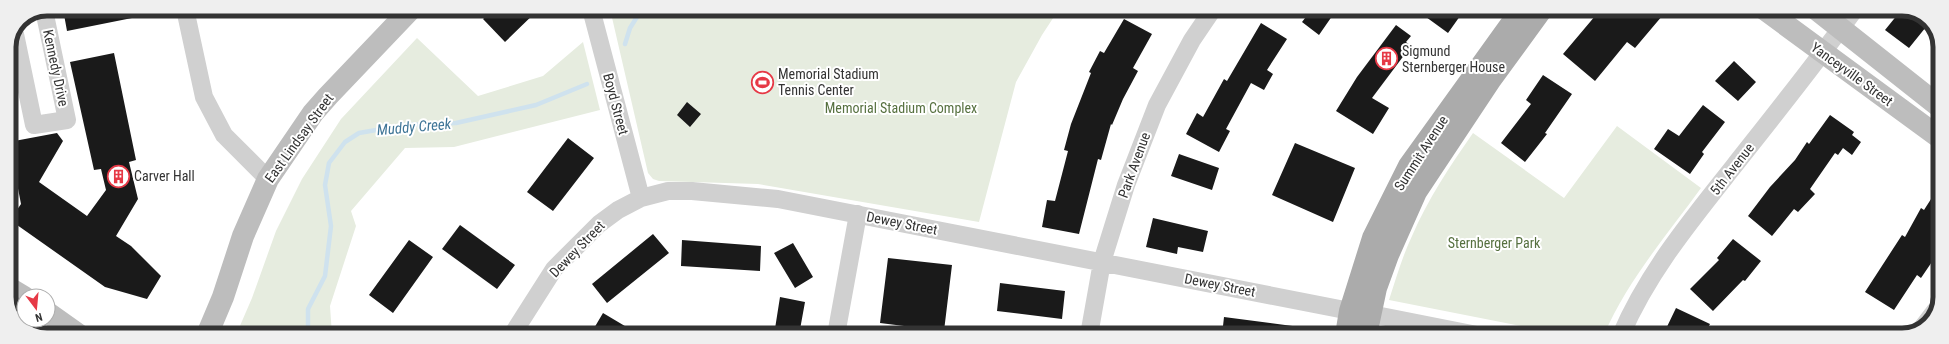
<svg xmlns="http://www.w3.org/2000/svg" width="1949" height="344" font-family="'Roboto Condensed',sans-serif">
<rect width="100%" height="100%" fill="#fff"/>
<path fill="#e6ecdf" d="M610,9h449l-17,26 -26,47 -37,140 -221,-38 -99,-3 -6,-2 -5,-6z
M417,38l61,58 65,-20 40,-34 17,68 -146,37 -49,1 -54,63 5,15 -26,80 2,29h-96l16,-37 24,-67 26,-52 39,-60z
M1617,126l84,62c-34,47 -74,93 -97,147h-38l-177,-35c7,-21 13,-43 23,-64 16,-37 38,-70 61,-103l91,65z"/>
<g fill="none" stroke-linecap="round" stroke-linejoin="round">
<path stroke="#cfe2ee" stroke-width="4.5" d="M625,44l5,-16 12,-19
M308,335v-26l17,-33 6,-50 -6,-41 4,-22 16,-21 14,-9 46,-8 51,-2 80,-18 51,-21"/>
</g>
<path fill="#1a1a1a" d="M63,9h83l1,6 -80,16z
M493,9h46l-34,33 -22,-23z
M1312,9h25l-18,26 -17,-13z
M1415,9h50l-17,24z
M1601,9h67l-33,39 -8,-6 -32,39 -32,-27z
M1904,9l26,13 -21,26 -24,-18 13,-16 2,1z
M1124,19l28,15 -19,34 5,3 -15,28 -11,26 -1,-1 -10,36 -3,-1 -19,75 -37,-7 5,-27 8,1 13,-50 -4,-1 7,-26 20,-51 -2,-1 11,-21 4,2z
M1261,23l26,16 -20,31 6,4 -9,16 -13,-7 -25,46 4,2 -11,21 -33,-18 11,-21 6,4 21,-38 3,2z
M1396,25l15,11 -5,6 5,4 -39,52 17,10 -16,26 -37,-23 21,-34z
M114,53l22,107 -7,2 9,37 -22,37 15,10 30,30 -14,23 -42,-12 -95,-67 11,-16 -12,-62 48,-9 6,8 -24,41 48,34 19,-26 -5,-21 -7,1 -24,-108z
M1734,61l22,21 -18,19 -23,-20z
M1543,75l29,19 -27,39 2,1 -22,28 -24,-19 30,-39 -5,-4z
M687,102l14,12 -11,13 -13,-12z
M1703,105l22,17 -23,30 2,2 -14,20 -36,-25 14,-20 11,7z
M1830,115l24,17 -2,3 9,7 -9,13 -9,-7 -5,7 -3,-2 -25,36 5,5 -17,18 -4,-3 -22,27 -24,-20 22,-29 25,-27 12,-18 2,2z
M568,138l26,20 -41,53 -26,-19z
M1295,143l60,25 -22,54 -61,-27z
M1179,154l40,14 -7,22 -41,-14z
M1940,185v65l-19,28 -4,-3 -23,35 -29,-18 37,-57 3,2 16,-29 3,2z
M1153,218l55,13 -5,21 -25,-5 -1,7 -31,-7z
M460,225l55,40 -18,24 -55,-40z
M653,234l16,19 -62,50 -15,-19z
M1733,239l28,22 -16,20 -2,-1 -30,31 -23,-22 29,-29 -2,-2z
M409,240l24,17 -40,56 -24,-18z
M682,240l79,6 -1,25 -79,-5z
M793,243l20,34 -18,11 -21,-35z
M888,258l64,7 -8,66 -64,-8z
M1000,283l65,8 -3,28 -65,-8z
M780,297l25,5 -6,33h-25z
M1676,308l34,16 -6,11h-41z
M603,313l37,22h-50z
M1224,317l76,10v8h-78z"/>
<g fill="none" stroke-linecap="round" stroke-linejoin="round">
<path stroke="#d0d0d0" stroke-width="18" d="M185,9l19,88 20,38 44,44
M591,9l50,189
M15,34l19,91 33,-5 -23,-110
M1371,314l106,21
M1922,328l13,-17
M512,335l42,-66 45,-45 19,-14 23,-12 27,-7h24l86,8 572,112
M836,335l22,-121
M1089,335l13,-73 24,-77 31,-80 35,-65 21,-31
M1621,335c27,-63 71,-116 113,-169 41,-52 82,-103 121,-157"/>
<path stroke="#bdbdbd" stroke-width="22" d="M1764,9l176,129
M1816,9l124,98
M9,288l15,9
M48,313l31,22
M207,335l16,-38 20,-61 25,-57 45,-66 15,-17 83,-87"/>
<path stroke="#ababab" stroke-width="22" d="M1346,335l4,-24 23,-73 36,-72 113,-157
M1366,335l10,-47 12,-33 28,-63 75,-113 51,-70"/>
</g>
<defs>
<symbol id="building-ring" viewBox="-11 -11 22 22"><circle r="9.5" fill="#fff" stroke="#e63946" stroke-width="1.5"/><path d="M-4-6H4V6H1V3H-1V6H-4ZM-2.5-4.3h1.7v1.8h-1.7ZM.8-4.3h1.7v1.8H.8ZM-2.5-1h1.7V.8h-1.7ZM.8-1h1.7V.8H.8Z" fill="#e63946"/></symbol>
<symbol id="stadium-ring" viewBox="-11 -11 22 22"><circle r="9.5" fill="#fff" stroke="#e63946" stroke-width="1.5"/><path d="M0-5a6.5 5 0 1 0 0 10a6.5 5 0 1 0 0-10ZM-3.5-1.8h7v3.6h-7Z" fill="#e63946"/></symbol>
</defs>
<g fill-rule="evenodd">
<use href="#building-ring" x="1374" y="46" width="25" height="25"/>
<use href="#stadium-ring" x="750" y="70" width="25" height="25"/>
<use href="#building-ring" x="106" y="164" width="25" height="25"/>
</g>
<g text-anchor="middle" dominant-baseline="central" stroke-width="4" stroke-linejoin="round" paint-order="stroke">
<g font-size="14" fill="#333" stroke="#fff" text-anchor="start">
<text x="1402" y="51">Sigmund<tspan x="1402" dy="16">Sternberger House</tspan></text>
<text x="778" y="74">Memorial Stadium<tspan x="778" dy="16">Tennis Center</tspan></text>
<text x="134" y="176">Carver Hall</text>
</g>
<g font-size="14" fill="#333" stroke="#fff">
<text transform="translate(56 68) rotate(78)">Kennedy Drive</text>
<text transform="translate(1852 74) rotate(36)">Yanceyville Street</text>
<text transform="translate(616 104) rotate(75)">Boyd Street</text>
<text transform="translate(299 138) rotate(-54)">East Lindsay Street</text>
<text transform="translate(1421 153) rotate(-57)">Summit Avenue</text>
<text transform="translate(1134 165) rotate(-70)">Park Avenue</text>
<text transform="translate(1732 169) rotate(-52)">5th Avenue</text>
<text transform="translate(902 223) rotate(11)">Dewey Street</text>
<text transform="translate(577 249) rotate(-46)">Dewey Street</text>
<text transform="translate(1220 285) rotate(11)">Dewey Street</text>
</g>
<g font-size="14" fill="#56703f" stroke="#fff">
<text x="901" y="108">Memorial Stadium Complex</text>
<text x="1494" y="243">Sternberger Park</text>
</g>
<g font-size="15" font-style="italic" fill="#3f7597" stroke="#fff">
<text transform="translate(414 127) rotate(-5)">Muddy Creek</text>
</g>
</g>
<path d="M0 0H1949V344H0ZM47 16H1902A31 31 0 0 1 1933 47V297A31 31 0 0 1 1902 328H47A31 31 0 0 1 16 297V47A31 31 0 0 1 47 16Z" fill="#efefef" fill-rule="evenodd"/>
<path fill="none" stroke="#333" stroke-width="5" d="M47 16H1902A31 31 0 0 1 1933 47V297A31 31 0 0 1 1902 328H47A31 31 0 0 1 16 297V47A31 31 0 0 1 47 16Z"/>
<g transform="translate(36 308) rotate(164)"><circle r="19" fill="#ffffff" stroke="#adadad"/>
<path d="M0-3L7 15L0 10L-7 15Z" fill="#e63946"/>
<text y="-6" font-size="11" font-weight="bold" text-anchor="middle" fill="#333333">N</text>
</g>
</svg>
